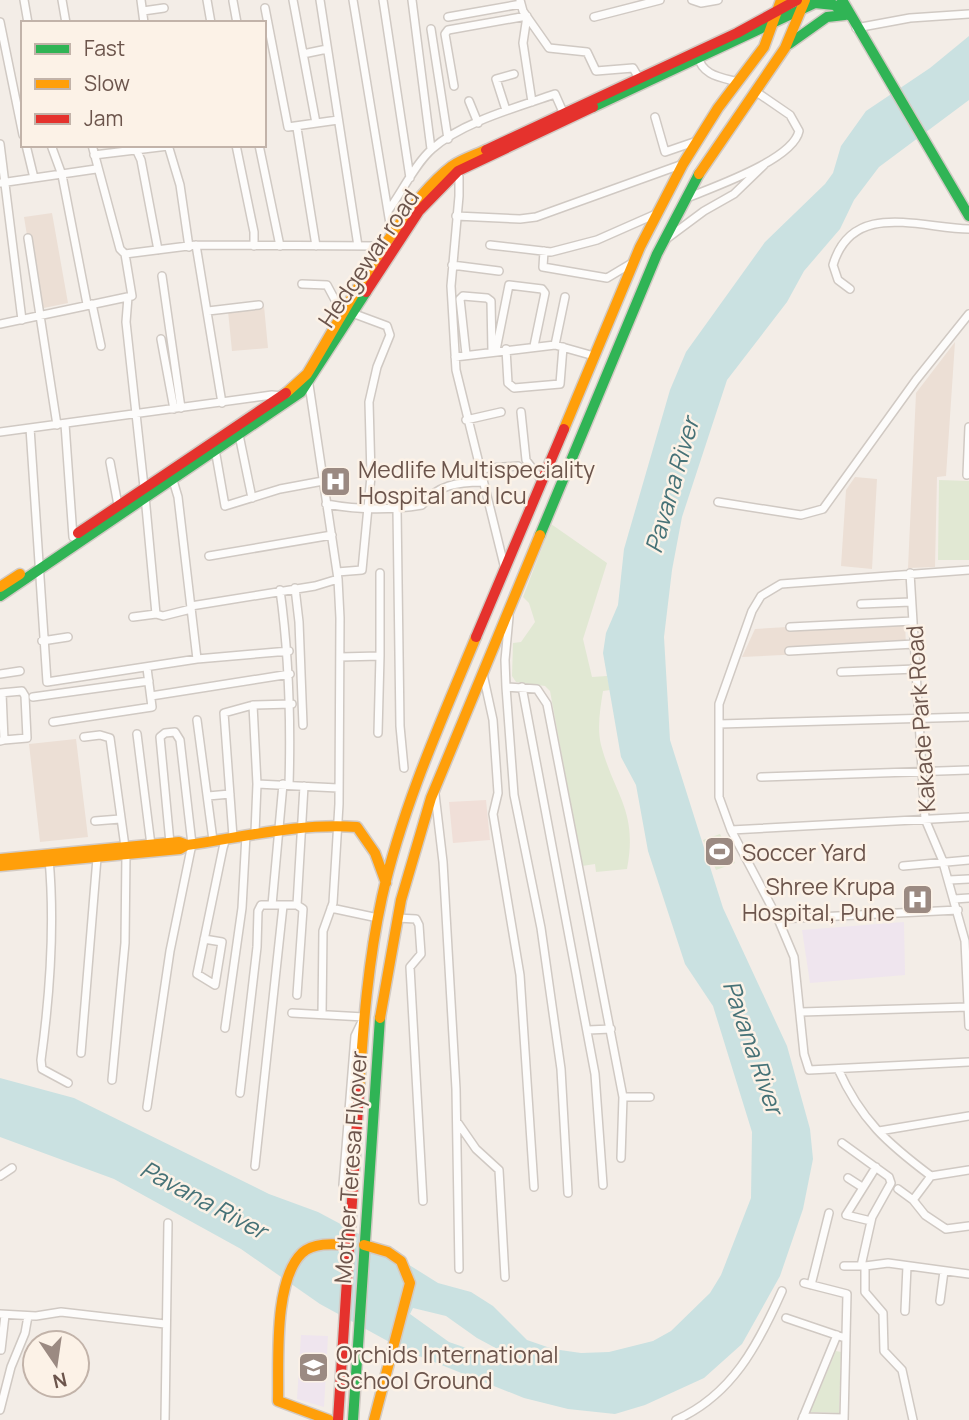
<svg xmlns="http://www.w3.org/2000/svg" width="969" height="1420" font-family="Manrope,sans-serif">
<rect width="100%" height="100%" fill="#f3ede7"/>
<path fill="#ecdfd5" d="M52,213l16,90 -29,6 -15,-92z
M264,306l4,42 -36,3 -4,-40z
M955,342l-9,134 -9,1 -2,90 -27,1 8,-175z
M855,477l22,2 -5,90 -31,-3 5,-76z
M905,620l1,29 -164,8 13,-28z
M76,739l12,98 -48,5 -11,-98z"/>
<path fill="#f0dfd8" d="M486,800l4,40 -37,3 -4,-41z"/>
<path fill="#efe5ee" d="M904,922l1,53 -95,8 -8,-53z
M301,1335l27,1 -4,71 -27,-8z"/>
<path fill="#e1e8d3" d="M939,480l30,1v79h-31z
M551,524l56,39 -24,76 9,38 15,-1 3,14 -7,1c-3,18 -6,37 -2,54 14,52 37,65 26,124l-31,3 -1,-8 -13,2 -32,-175 -5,-5 -29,-4 -4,-6 1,-33 8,-1 14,-20 -6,-19 -6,-6z
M720,834l15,29 -19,7 -13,-30z
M836,1351l5,1 -2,61 -29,-1z"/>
<path fill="#cae1e1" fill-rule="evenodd" d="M969,36v64l-90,67 -25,33 -14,29 -36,42 -17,31 -60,78 -45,137 -10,53 -8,67 6,103 53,168 64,138 23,83 3,30 -10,50 -23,67 -38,68 -38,34 -59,27 -30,9 -47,-5 -44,-11 -120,-48 -84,-46 -79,-55 -127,-70 -114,-42v-59l74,20 195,96 49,18 45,24 75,47 33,9 22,14 34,34 26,9 28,4 28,-1 44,-11 18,-10 39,-38 11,-18 30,-77 1,-66 -39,-126 -28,-42 -37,-113 -12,-66 -15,-28 -18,-104 3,-20 12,-28 6,-56 46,-159 16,-38 79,-110 60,-58 8,-11 8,-27 25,-35 64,-43zM413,1308l33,8 31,22 37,20 1,7 -66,-23 -39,-28z"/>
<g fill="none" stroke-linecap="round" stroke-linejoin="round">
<defs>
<path id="street" d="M24,0l4,23
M62,0l4,23
M141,0l3,23
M207,0l4,23
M293,0l23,123
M320,0l38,246
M353,0l39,236
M383,0l27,178
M412,0l19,149
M520,0l3,11 26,37 38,4 9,19 37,-3 7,12
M692,0l9,3 17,-3
M233,1l4,22
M265,8l23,119 50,-7
M143,11l21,-3
M448,17l73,-13
M594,17l66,-17
M0,22l23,113
M856,28l54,-10 59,-4
M431,29l17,110
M303,54l24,-5
M697,55c6,21 22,22 41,27
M454,86l-9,-52 3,-4 79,-14 -4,27 9,59
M469,101l9,22
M506,110l-10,-31 18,-5
M655,117l10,35 32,-11
M297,128l19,118
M0,144l22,176
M26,145l8,33
M51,145l11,30 25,129
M92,145l28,104 5,5 71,-9 181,1 9,5
M134,145l7,15 17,90
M168,145l12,40 9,62
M236,145l18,87v14
M259,145l21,101
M94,155l74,-9
M456,169l3,8v19l-8,90 5,84 49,199
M0,183l96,-14
M687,198c26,-11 106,-38 112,-67l-9,-16 -35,-24
M388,211c14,-19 27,-47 44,-62 30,-27 86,-42 123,-55l8,18
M456,216l64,3 16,-2 147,-53
M28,238l29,187
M665,240l39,-29 30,-17 30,-29
M196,245l26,158
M490,245l61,7 46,-12 59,-26
M544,251l-1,16 64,11 25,-15
M452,265l47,6
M162,276l19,132
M302,284l25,1 8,15 11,9
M850,289l-12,-9 -5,-15c19,-65 87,-37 136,-36
M128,297l-2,25 18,165
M92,304l9,42
M208,311l51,-6
M0,324l132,-28 -7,-42
M161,339l13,70
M555,345l10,-48
M506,349l2,34 6,5 46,-4 3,-37
M496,350l13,-65 33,4 3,4 -11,53
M466,354l-6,-55 3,-3 24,2 4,3 1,50
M455,357l100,-12 39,11
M308,378l30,201 2,39 -1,186 -6,99 -10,28 -1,84
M521,412l5,48 16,21
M466,420l35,-8
M65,424l8,113
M30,428l17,254 150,-23 92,-8
M238,430l14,68
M0,432l272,-37 11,1
M215,449l10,57 55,-17 43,-8
M110,462l8,43
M478,469l40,-3
M967,475l2,-48
M172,477l6,20 19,162
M145,496l11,118 7,2 28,-7
M718,502l83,13 22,-6 93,-129 53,-66
M326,504c32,6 65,6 96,1 15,-20 36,-23 60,-23
M397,509l3,217 4,42
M209,556l123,-21
M969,570l-188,14 -20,12 -9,15 -33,93v93l12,33 47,89 16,38 10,97 5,16 160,-8
M337,572l25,-2 9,-94 -2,-74 8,-35 13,-32 -3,-9 -35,-13
M380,573v83
M910,573l15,246 17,40 23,82 4,85
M295,588l4,34 4,103
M280,590c9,65 11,128 9,195
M861,604l50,-2
M191,606l124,-20 23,-7
M133,617l23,-3
M509,617l-4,43 1,27 31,2 10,15 76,393 -2,61
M790,627l123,-6
M42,641l26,-4
M789,651l125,-7
M340,657l40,-1 -2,77
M841,672l75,-3
M0,674l20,-3
M483,674l10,46 5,73 -5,21 27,161 14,212
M506,687l8,108 27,133 20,141 7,124
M522,687l73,387 8,111
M0,693l22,-2 3,5 2,42 -23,2
M151,696l139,-22
M33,697l116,-16
M253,705l4,79 -2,49
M197,720l16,120
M53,722l99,-15 -5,-39
M719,724l250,-7
M137,734l14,111
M84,737l16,-2 10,3 16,116 -1,89 -13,137
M0,741l4,-1 -2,-47
M761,777l208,-7
M257,784l81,4
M435,794l8,68 13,227 3,180
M208,796l22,-2
M95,821l25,-2
M731,830l238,-13
M233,837l-9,-124 29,-8 39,-1
M49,859c6,66 1,135 -8,201l1,9 26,14
M903,866l66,-6
M949,880l20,-1
M954,899l15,-1
M272,905l11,-121
M297,905l7,-119
M331,908l47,10
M397,918l19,1 3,6 2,29 -11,13 13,234
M778,919l180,-9
M204,939l18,3 -7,43 -18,-11 26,-126 3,-10
M801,1012l167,-5
M292,1013l72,4 -9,19 -12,149
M225,1028l17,-120 4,-73
M588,1030l23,-1
M81,1053l16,-195
M838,1069c23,51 49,74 93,107
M240,1093l17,-146 1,-36 3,-6h36l6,4 -6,86
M623,1097h27
M147,1107l23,-156 22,-107 -12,-104 -5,-8 -10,1 -5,4 10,106
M458,1123l18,26 23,21 6,107
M879,1131l90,-15
M842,1143l47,34 2,6 -19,34 -11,49h4v26l18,21 1,38 18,19 11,50
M255,1166l28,-260
M969,1170l-38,6 -18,24 12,15 21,14 23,-3
M0,1176l12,-8
M848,1178l14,9
M898,1189l15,11
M871,1221l-25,-6 30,-48
M844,1266h17
M865,1266l23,-3 81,11
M804,1283l43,11 -3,126
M811,1285l18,-72
M940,1301l4,-30
M905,1311l2,-45
M0,1314l36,2 25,-4 104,12
M786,1318l56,19
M1,1350l4,-35
M0,1410l11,-43 14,-34 3,-17
M803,1417l41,1
M165,1420l3,-197
M676,1420c56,-25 82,-75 106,-129
M802,1420l35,-85"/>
<path id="fast" d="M842,0l127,216
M789,44l38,-27 18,-2
M593,107l222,-104 19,2 15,10
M540,535l117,-281 42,-80
M0,596l301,-204 65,-100
M353,1420l27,-402"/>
<path id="slow" d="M699,174l86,-126 20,-48
M286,393l21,-19c36,-59 92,-168 145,-208 10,-7 23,-11 34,-16
M564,429l76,-182 43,-83 35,-56 46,-61 17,-47
M0,587l20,-13
M0,859l179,-17 8,3
M0,866l180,-17 7,-4c57,-8 112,-22 170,-18l18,26 11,30
M380,1018l21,-118 30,-102 109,-263
M359,1092c4,-65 9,-131 23,-195 20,-89 59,-176 94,-260
M364,1245l24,7 13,9 9,22 -36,137
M329,1420l-51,-19c1,-38 -5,-120 24,-148 12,-11 32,-9 47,-8"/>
<path id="jam" d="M486,150l251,-117 60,-33
M366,292l53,-81 39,-40 135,-64
M78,533l208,-140
M476,637l88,-208
M338,1420l21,-328"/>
</defs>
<use href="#street" stroke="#d0c9c3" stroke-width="10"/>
<use href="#fast" stroke="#d2cac4" stroke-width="13"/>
<use href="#slow" stroke="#d2cac4" stroke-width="13"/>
<use href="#jam" stroke="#d2cac4" stroke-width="13"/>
<use href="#street" stroke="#fdfcfb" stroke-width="7"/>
<use href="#fast" stroke="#30b455" stroke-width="10"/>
<use href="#slow" stroke="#ff9f0a" stroke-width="10"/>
<use href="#jam" stroke="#e5322d" stroke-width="10"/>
</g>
<defs>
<symbol id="hospital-square" viewBox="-11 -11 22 22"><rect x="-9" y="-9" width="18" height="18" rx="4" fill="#9b8a82" stroke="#fcf2e7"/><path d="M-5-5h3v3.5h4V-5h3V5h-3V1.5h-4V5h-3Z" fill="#fff"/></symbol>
<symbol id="stadium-square" viewBox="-11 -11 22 22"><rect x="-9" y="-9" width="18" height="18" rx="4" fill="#9b8a82" stroke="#fcf2e7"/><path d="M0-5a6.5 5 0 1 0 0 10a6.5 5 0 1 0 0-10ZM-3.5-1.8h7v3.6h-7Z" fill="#fff"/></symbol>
<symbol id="school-square" viewBox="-11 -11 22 22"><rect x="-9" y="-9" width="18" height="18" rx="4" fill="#9b8a82" stroke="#fcf2e7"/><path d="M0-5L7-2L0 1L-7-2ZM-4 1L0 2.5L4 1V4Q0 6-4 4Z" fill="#fff"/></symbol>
</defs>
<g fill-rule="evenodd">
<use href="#hospital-square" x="318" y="464" width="35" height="35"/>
<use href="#stadium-square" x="702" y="834" width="35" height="35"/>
<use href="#hospital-square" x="900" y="882" width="35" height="35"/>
<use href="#school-square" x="296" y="1350" width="35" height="35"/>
</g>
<g text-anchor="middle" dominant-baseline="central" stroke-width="5" stroke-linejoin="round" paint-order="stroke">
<g font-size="23" fill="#6c554c" stroke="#fcf2e7">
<text transform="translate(368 258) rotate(-56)">Hedgewar road</text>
<text transform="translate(920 719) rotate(-94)">Kakade Park Road</text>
<text transform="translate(350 1167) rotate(-86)">Mother Teresa Flyover</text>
</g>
<g font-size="23" fill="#6c554c" stroke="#fcf2e7" text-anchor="start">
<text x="358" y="469">Medlife Multispeciality<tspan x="358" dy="26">Hospital and Icu</tspan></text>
<text x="742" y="852">Soccer Yard</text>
<text x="895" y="886" text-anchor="end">Shree Krupa<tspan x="895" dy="26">Hospital, Pune</tspan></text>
<text x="336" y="1354">Orchids International<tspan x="336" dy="26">School Ground</tspan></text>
</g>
<g font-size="24" font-style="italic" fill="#467277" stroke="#fcf2e7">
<text transform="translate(671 485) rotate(-74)">Pavana River</text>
<text transform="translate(754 1047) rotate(71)">Pavana River</text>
<text transform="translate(204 1199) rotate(28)">Pavana River</text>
</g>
</g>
<rect x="21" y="21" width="245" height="126" fill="#fcf2e7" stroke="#c2b3a9" stroke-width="2"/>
<rect x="35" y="44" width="35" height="10" fill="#30b455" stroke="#c2b3a9" stroke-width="2"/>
<text x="84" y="56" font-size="21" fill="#6c554c">Fast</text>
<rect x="35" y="79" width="35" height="10" fill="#ff9f0a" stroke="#c2b3a9" stroke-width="2"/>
<text x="84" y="91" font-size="21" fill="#6c554c">Slow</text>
<rect x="35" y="114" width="35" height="10" fill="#e5322d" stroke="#c2b3a9" stroke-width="2"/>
<text x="84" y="126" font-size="21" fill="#6c554c">Jam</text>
<g transform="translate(56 1364) rotate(167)"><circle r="33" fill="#fcf2e7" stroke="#c2b3a9" stroke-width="2"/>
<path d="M0-5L12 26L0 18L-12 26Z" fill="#9b8a82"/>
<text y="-10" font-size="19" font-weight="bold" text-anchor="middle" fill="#6c554c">N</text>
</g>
</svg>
